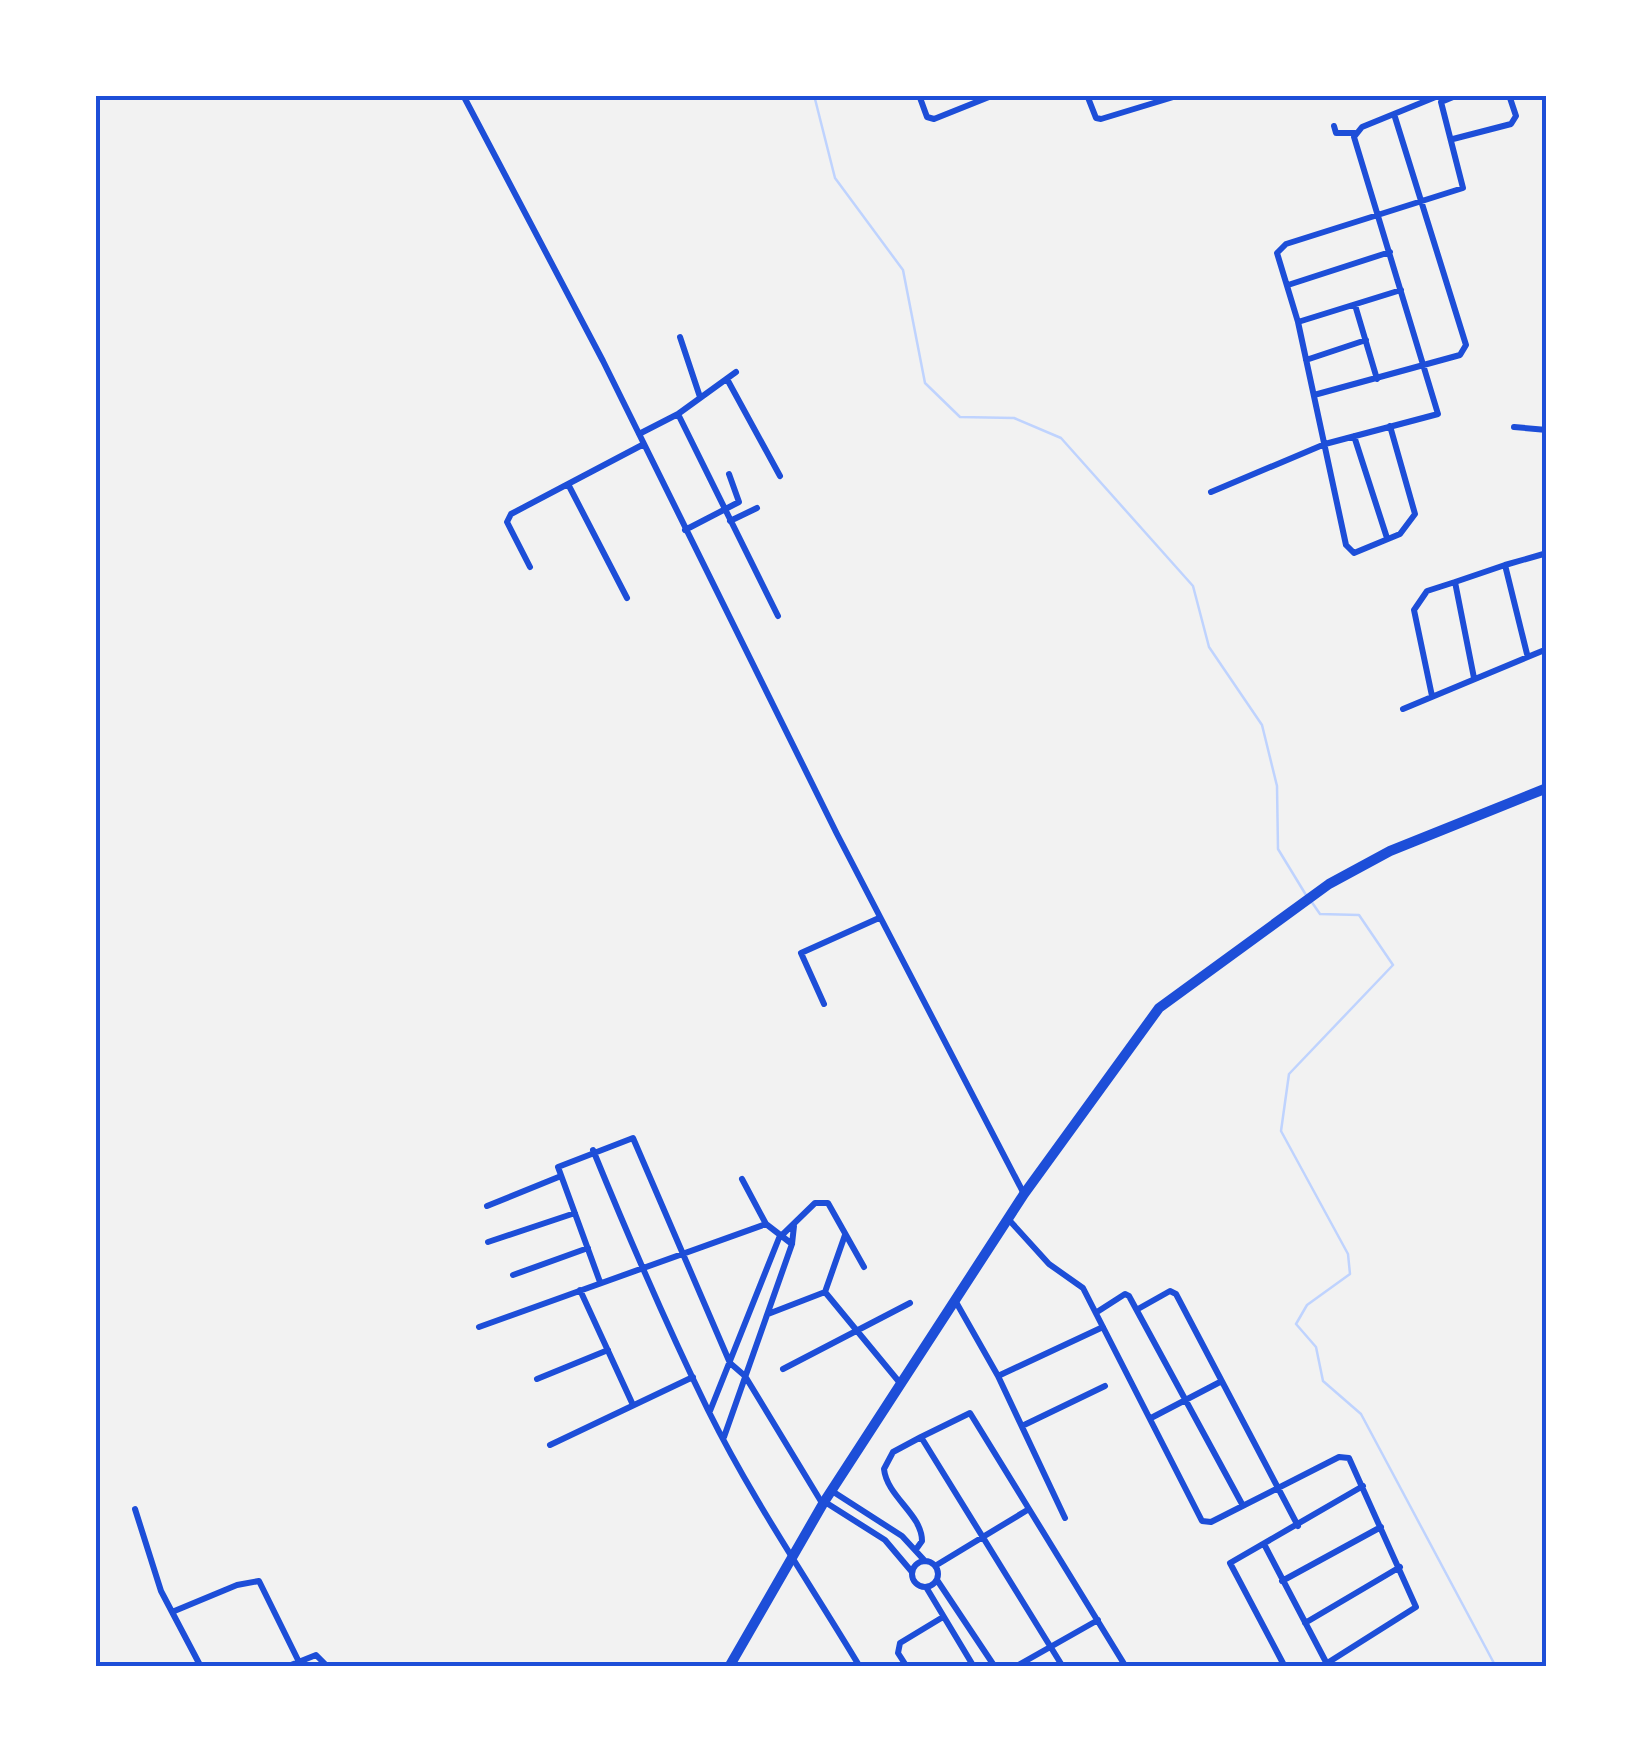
<svg xmlns="http://www.w3.org/2000/svg" width="1642" height="1762" font-family="'Fira Sans Condensed',sans-serif">
<rect width="100%" height="100%" fill="#f2f2f2"/>
<g fill="none" stroke-linecap="round" stroke-linejoin="round">
<path stroke="#bfd3fe" stroke-width="2.5" d="M814,95l21,83 68,92 22,113 35,34 54,1 47,20 132,148 16,61 53,78 15,61 1,63 28,46
M1311,901l9,13 39,1 34,50 -104,109 -8,57 67,123 2,20 -43,31 -11,19 20,23 7,34 38,33 135,253"/>
<path stroke="#1d4ed8" stroke-width="6" d="M463,95l140,266 234,473 187,360
M919,95l8,22 7,2 60,-24
M1087,95l9,23 5,1 79,-24
M1334,126l2,7h19
M1453,139l58,-15 5,-8 -7,-21
M1288,285l102,-33
M1355,305l22,74
M1298,322l103,-32
M680,337l20,60
M1306,360l60,-20
M727,379l53,97
M1314,395l146,-40 6,-10 -72,-231
M678,414l100,202
M1390,426l25,88 -15,20 -46,19 -8,-8 -48,-223 -21,-69 9,-9 177,-56 -22,-86 17,-7
M1514,427l33,3
M639,434l39,-20 58,-42
M1354,436l33,102
M568,484l59,114
M1211,492l114,-48 113,-30 -84,-277 8,-10 76,-31
M730,521l27,-13
M685,530l54,-28 -10,-28
M530,567l-23,-45 4,-8 133,-70
M1527,654l-22,-89 42,-12
M1474,678l-19,-96 50,-17
M1432,696l-18,-86 13,-19 28,-9
M1403,709l144,-60
M824,1004l-23,-51 78,-35
M593,1150c36,88 73,174 115,260 44,89 101,172 152,257
M742,1179l24,45 26,20
M487,1206l74,-30
M1010,1221l39,43 34,24 119,233 9,1 128,-65 10,1 67,149 -95,60
M488,1242l87,-29
M513,1275l75,-27
M600,1282l-42,-115 75,-29 97,225 15,13 77,127
M580,1290l53,115
M825,1292l75,91
M956,1302l42,74 67,142
M1138,1309l32,-18 6,3 122,232
M1097,1312l28,-18 4,2 113,208
M768,1314l57,-22 20,-57
M479,1327l287,-103
M783,1369l127,-66
M998,1376l105,-49
M537,1379l71,-29
M710,1411l69,-173 36,-35h13l36,64
M1151,1418l69,-36
M1022,1426l83,-40
M724,1437l68,-193 2,-18
M550,1445l143,-68
M832,1491l70,45 23,25
M825,1502l60,38 27,32
M135,1509l26,82 40,76
M1029,1509l-59,-96 -49,24 142,230
M1264,1544l63,120
M917,1548l5,-7c0,-27 -35,-44 -38,-72l9,-17 28,-15
M912 1574a13 13 0 1 1 26 0a13 13 0 1 1-26 0Z
M935,1566l94,-57 97,158
M937,1580l58,87
M1282,1581l99,-54
M926,1587l48,80
M172,1612l65,-27 22,-4 40,81
M1305,1623l95,-56
M286,1667l30,-12 12,12
M907,1667l-9,-14 2,-10 43,-26
M1015,1667l83,-47
M1285,1667l-55,-104 133,-77"/>
<path stroke="#1d4ed8" stroke-width="10" d="M729,1667l95,-165 200,-308 135,-186 170,-124 61,-33 157,-63"/>
</g>
<rect width="1642" height="1762" fill="none" stroke="#ffffff" stroke-width="195"/>
<rect x="98" y="98" width="1446" height="1566" fill="none" stroke="#1d4ed8" stroke-width="4"/>
</svg>
